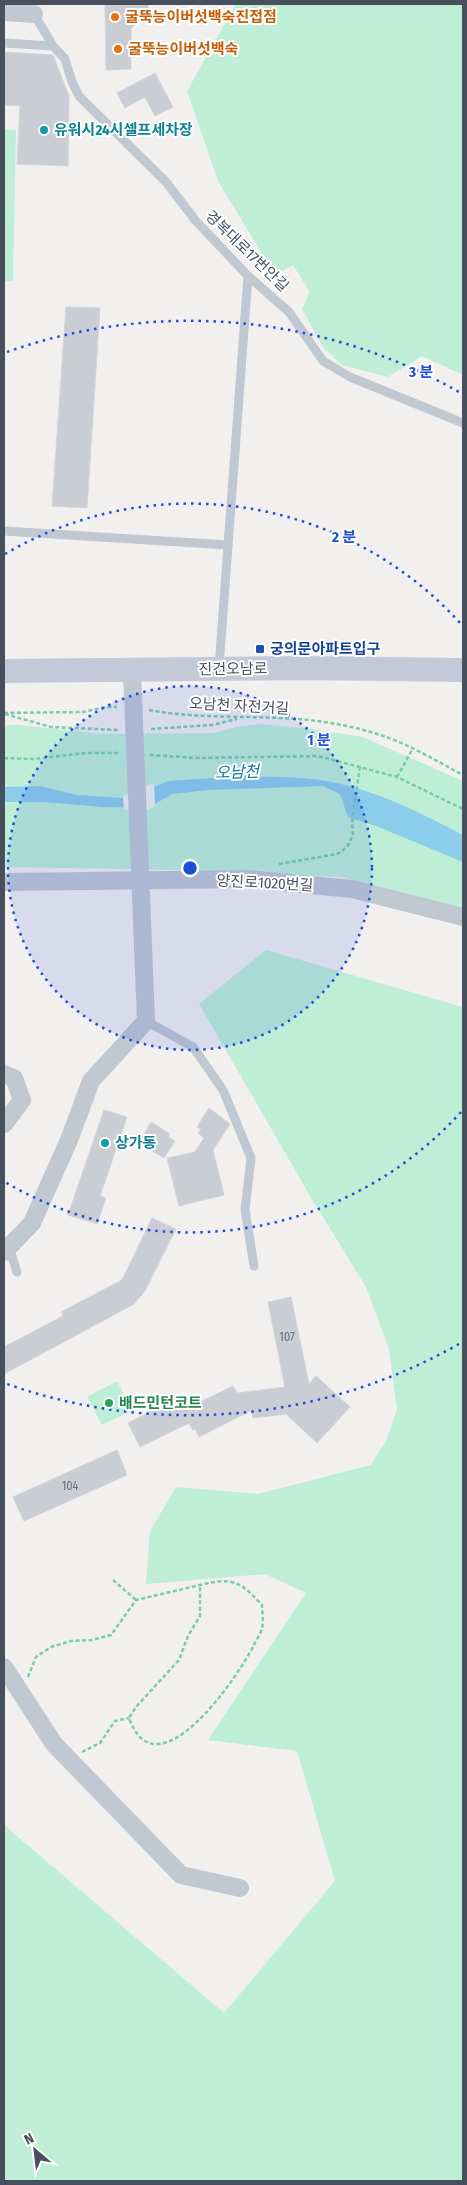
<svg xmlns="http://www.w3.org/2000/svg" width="467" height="2185" font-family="'Fira Sans Condensed','Noto Sans KR',sans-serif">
<rect width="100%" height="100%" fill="#f2efef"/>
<path fill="#beeed6" d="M236,4h227v371l-41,-19 -34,21 -46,-12 -19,-18 -21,-38 8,-17 -17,-27 -18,10 -57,-94 -31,-90z
M4,129l12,1 -3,151h-9z
M259,724l53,5 51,8 100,44v127l-122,-31 -159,-7 -178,-3v-142h15l84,9 111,-1 22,-6z
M266,950l197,57v1174h-459v-356l220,188 111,-132 -38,-130 -89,-11 98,-147 -41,-19 -119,10 4,-53 26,-44 82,7 113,-29 15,-24 11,-31 -8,-61 -23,-62 -53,-86 -114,-197z
M117,1381l15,29 -30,15 -15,-28z"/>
<path fill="#8ccdeb" d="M239,776c26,1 54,0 81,4 50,7 99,32 143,55v27l-87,-36 -28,-9 -8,-23 -17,-8 -114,4 -37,4 -24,14 -45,-1 -60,-5h-39v-15l35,-1 38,9 46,3 46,-17z"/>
<path fill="#f2efef" d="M154,783l1,23 -7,4h-24l-1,-14z"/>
<path fill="#cbcdd5" stroke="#d3d4da" d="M105,4h43l1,9 -18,15v41l-25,1z
M4,52l49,3 16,41 -1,70 -51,-2 3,-58 -16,-1z
M155,73l18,34 -18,9 -10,-19 -20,11 -8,-15z
M66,307l34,1 -13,200 -35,-2z
M209,1108l21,16 -17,26 11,45 -45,11 -12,-48 28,-6 9,-14 -6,-5 3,-4 -4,-2z
M104,1110l23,7 -27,79 6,2 -9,26 -29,-9z
M151,1122l19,12 -2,3 7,4 -11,17 -25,-15z
M152,1218l24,11 -31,62 -11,13 -130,70v-27l59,-31 -2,-4 61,-32z
M291,1297l18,87 7,-8 34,31 -33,36 -31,-29 -33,4 -1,-8 -53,27 -4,-8 -2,1 -4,-7 -49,24 -12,-24 50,-25 6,12 49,-24 4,7 48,-6 -17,-85z
M117,1450l10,25 -103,46 -11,-24z"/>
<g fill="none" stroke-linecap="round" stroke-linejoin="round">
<path stroke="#77ccab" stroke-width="2.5" stroke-dasharray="4 2.5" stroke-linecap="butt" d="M149,710c43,8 87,6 130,8 32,1 67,6 98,16 30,9 58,26 86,41
M4,713l79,-1 23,-5h11
M5,714l46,13 67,3
M151,729l61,-4 25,-6
M150,755l49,3 119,-2 79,21 66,32
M4,758l30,1 51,-6h35
M397,777l16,-29
M279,864l58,-10 10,-7 6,-12 -1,-13 8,-56
M113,1580l23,20
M28,1677l8,-20 15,-10 20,-6 21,-1 19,-5 25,-35 64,-15c32,-8 40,-4 62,20 0,7 2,16 0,23 -1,6 -6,12 -8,17 -16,32 -97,151 -125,73l7,-11 43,-47 9,-24 12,-20v-31
M82,1752l18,-9 15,-22 14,-3"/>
<path stroke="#c0c8d1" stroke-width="9" d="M34,14l19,32 12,13 7,23 7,14 87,86 29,38 53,56 41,36 34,49 27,16 113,46
M4,43l49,3
M4,531l224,14
M219,667l29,-391
M146,1021l47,26 30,43 28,68 -6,52 9,56
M9,1247l8,25"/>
<path stroke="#c0c8d1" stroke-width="18" d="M4,12l30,2
M4,882l244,-3 104,10 111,28
M4,1074l10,4 8,22 -18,24
M4,1252l28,-29 37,-83 22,-59 55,-60 -14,-350
M4,1667l50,77 127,131 59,13"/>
<path stroke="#c2cad8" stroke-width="24" d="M4,671l300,-3 159,2"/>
</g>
<circle cx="190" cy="868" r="182" fill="#1d4ed8" fill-opacity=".12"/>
<g fill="none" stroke="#1d4ed8" stroke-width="2.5" stroke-dasharray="2.5 5">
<circle cx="190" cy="868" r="182"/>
<path d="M461 1112A365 365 0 0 1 5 1182M5 554A365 365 0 0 1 461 624"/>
<path d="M459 1344A547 547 0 0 1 7 1384M7 352A547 547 0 0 1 459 392"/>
</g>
<g fill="#e8710a" stroke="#fff" stroke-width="2">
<circle cx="115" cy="17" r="5"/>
<circle cx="118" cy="49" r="5"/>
</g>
<g fill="#0f9aa8" stroke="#fff" stroke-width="2">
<circle cx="44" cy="130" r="5"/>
<circle cx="105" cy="1143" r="5"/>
</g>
<rect fill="#1a4fb4" stroke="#fff" stroke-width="2" x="255" y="644" width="10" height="10" rx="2.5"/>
<circle fill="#2e9e5b" stroke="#fff" stroke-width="2" cx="109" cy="1403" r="5"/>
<g text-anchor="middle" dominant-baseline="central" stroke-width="4" stroke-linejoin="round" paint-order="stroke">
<g font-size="12" fill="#686f7a">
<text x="287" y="1337">107</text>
<text x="70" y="1486">104</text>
</g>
<g font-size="15" font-weight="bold" fill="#c56008" stroke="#fff" text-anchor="start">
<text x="125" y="17">굴뚝능이버섯백숙진접점</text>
<text x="128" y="49">굴뚝능이버섯백숙</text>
</g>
<g font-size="15" font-weight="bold" fill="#0d838f" stroke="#fff" text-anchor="start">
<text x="54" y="130">유워시24시셀프세차장</text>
<text x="115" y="1143">상가동</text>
</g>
<g font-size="15" fill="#47505c" stroke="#fff">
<text transform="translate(247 251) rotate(44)">경복대로17번안길</text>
<text transform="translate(233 669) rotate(-1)">진건오남로</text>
<text transform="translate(239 706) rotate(3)">오남천 자전거길</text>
<text transform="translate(265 883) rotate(3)">양진로1020번길</text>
</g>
<g font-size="15" font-weight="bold" fill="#164399" stroke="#fff" text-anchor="start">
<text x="270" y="649">궁의문아파트입구</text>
</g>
<g font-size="15" font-weight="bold" fill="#27864d" stroke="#fff" text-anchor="start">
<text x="119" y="1403">배드민턴코트</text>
</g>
<g font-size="16" font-style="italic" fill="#0e78a8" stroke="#fff">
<text transform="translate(237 772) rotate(-2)">오남천</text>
</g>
</g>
<circle cx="190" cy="868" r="8" fill="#1d4ed8" stroke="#fff" stroke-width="2.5"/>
<g font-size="15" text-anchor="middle" font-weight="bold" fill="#1d4ed8" stroke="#fff" stroke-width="4" stroke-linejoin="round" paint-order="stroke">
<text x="421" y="377">3 분</text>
<text x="344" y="542">2 분</text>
<text x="319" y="745">1 분</text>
</g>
<rect width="467" height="2185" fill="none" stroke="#47505c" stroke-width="10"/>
<g transform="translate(35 2150) rotate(332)" stroke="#ffffff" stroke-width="4" paint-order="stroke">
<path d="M0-4L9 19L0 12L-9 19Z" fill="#47505c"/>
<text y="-8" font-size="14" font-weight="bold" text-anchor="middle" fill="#47505c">N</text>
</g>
</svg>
